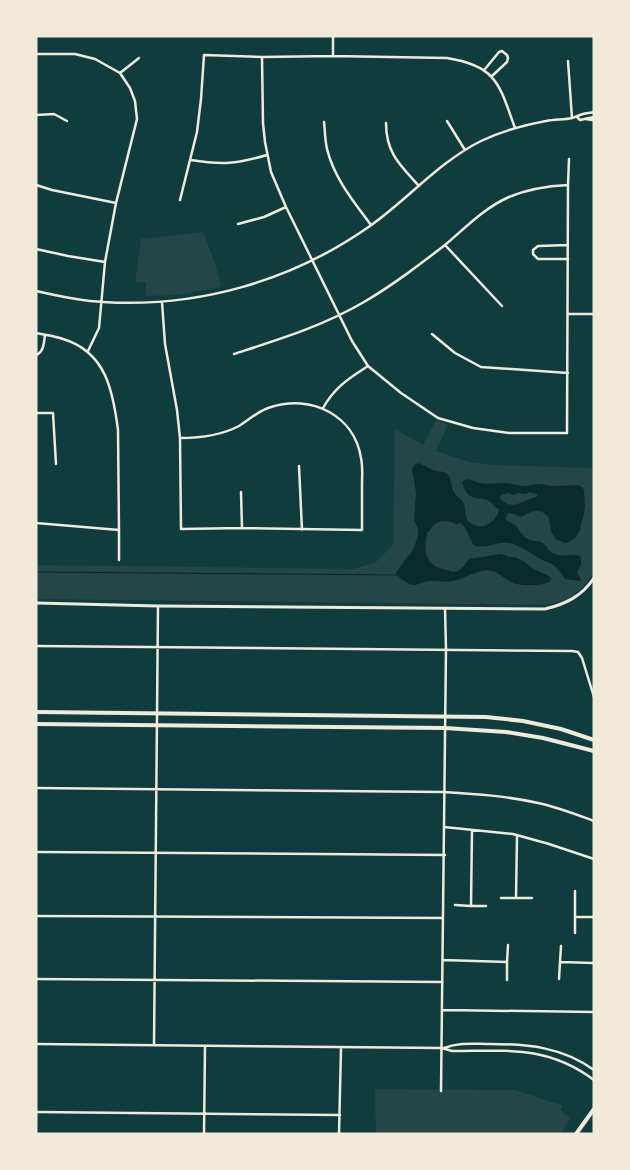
<svg xmlns="http://www.w3.org/2000/svg" width="630" height="1170" font-family="'PT Sans',sans-serif">
<rect width="100%" height="100%" fill="#0f3d3e"/>
<path fill="#244646" d="M203,232l12,31 6,24 -43,8 -32,1v-14h-11l6,-43z
M436,420l12,5 -12,26 33,11 24,3 101,3v104c-13,20 -26,30 -49,33l-509,-6v-34l318,4 22,-7 17,-17 2,-116 28,16z
M375,1089l140,1 48,16 -3,4 10,8 -9,16h-185z"/>
<path fill="#0a2a2b" fill-rule="evenodd" d="M419,463c6,2 11,7 18,8 4,1 7,0 10,3 5,4 4,13 7,18 2,5 8,7 10,12 2,6 0,13 5,18 12,10 27,1 30,-12 -4,-3 -7,-8 -12,-10 -5,-2 -8,-1 -12,-2 -8,-2 -11,-9 -13,-16l3,-2 4,-1 7,3 9,2 20,-1 19,3 16,-2 13,2 25,-1 4,2 2,3 1,18 -5,22 -4,7 -7,5 -4,1 -8,-3 -3,-3 -3,-6 -2,-13c-9,-12 -17,-7 -28,-1l-7,-3 -6,-1 -3,6c3,3 6,3 10,6 5,4 6,11 13,14 4,3 11,1 15,4 5,5 6,10 15,12 8,2 17,-3 23,2v7l-4,9 4,6 -1,2 -15,-2c-3,-4 -6,-9 -10,-13 -4,-3 -10,-4 -14,-7 -10,-5 -21,-14 -32,-16 -13,-2 -24,7 -36,2l-7,-16 -6,-7 -3,3c-10,-7 -23,-5 -28,7h-2c-1,7 -2,14 -1,21 2,10 10,15 20,17 4,1 8,3 12,1 5,-3 8,-8 11,-12l33,-5 7,3h6l8,4 10,8 14,6 4,3 -1,4c-10,4 -31,5 -41,-1 -11,-7 -13,-12 -27,-10 -11,2 -19,8 -29,10 -8,2 -16,-1 -23,0 -5,0 -10,3 -15,4 -7,0 -15,-6 -19,-12l3,-5 14,-18 5,-14v-7l-4,-9 2,-27 -4,-25 2,-3zM528,492l9,2 1,2 -23,9 -8,-1 -8,-6 2,-3 8,-2 4,2 5,-2 9,1z"/>
<g fill="none" stroke-linecap="round" stroke-linejoin="round">
<path stroke="#0a2a2b" stroke-width="1" d="M36,572l362,3"/>
<path stroke="#f1e9da" stroke-width="2.5" d="M36,54h39l20,5 25,14 10,15 5,13 2,18 -21,84 -11,59 -6,66 -11,23
M333,56v-20
M262,57l1,66 2,19 6,30 15,35 66,134 16,25 33,27 37,25 35,10 36,5h58l1,-248 1,-26
M568,61l4,57
M485,69l14,-17 3,-1 5,4 1,3 -1,4 -15,14
M120,73l19,-15
M36,115l18,-1 13,7
M577,117l3,3 14,-3
M447,121l18,29
M324,122c1,9 1,18 3,27 7,29 27,53 44,76
M386,123c0,30 14,42 33,63
M191,160c31,5 45,4 76,-5
M36,185l16,5 64,13
M180,200l17,-68 4,-33 3,-44 58,2 71,-1 114,2c50,8 52,26 68,70
M238,224l26,-7 22,-10
M445,245l57,61
M568,245l-30,1 -5,4v4l5,5h30
M36,249l32,7 37,6
M36,291c22,5 45,10 67,11 95,6 189,-21 267,-76 38,-27 69,-64 111,-85 21,-10 43,-16 65,-20 9,-2 18,-1 26,-3 4,-1 7,-3 11,-4 3,-1 7,-1 11,-2
M162,302l3,42 12,66 3,28 1,91 61,-1 120,2c0,-15 0,-30 0,-46 0,-8 1,-17 -1,-26 -7,-43 -50,-64 -90,-51 -12,3 -22,13 -32,19 -19,10 -39,12 -59,12
M568,314h26
M36,333c9,2 19,3 27,6 43,13 50,52 55,91l1,100v30
M432,334l23,19 26,14 87,6
M234,354c46,-15 89,-28 130,-52 29,-17 55,-37 81,-57 20,-17 39,-37 64,-48 19,-8 38,-11 59,-12
M36,355c8,-3 8,-13 9,-20
M323,408c12,-21 25,-29 45,-42
M36,413h17l3,51
M299,466l3,64
M241,492l1,36
M36,523l83,7
M36,646l536,5 6,1 4,6 12,39
M36,788l408,4c32,2 63,4 94,11 19,4 37,11 56,18
M444,827l69,7 36,10 45,15
M36,852l409,3
M575,891v26h19
M501,898h15l1,-62
M516,898h16
M455,905l16,1 1,-76
M471,906h15
M36,916l407,2
M575,933v-16
M561,946l-1,16 34,1
M443,960l64,2v18
M507,962l1,-17
M36,979l406,3
M559,979l1,-17
M443,1010l151,2
M36,1044l406,4 10,3c55,0 95,-6 142,29
M154,1045l4,-439
M444,1048c16,-6 29,-4 46,-4 38,0 72,3 104,26
M441,1091l5,-442 -1,-41
M36,1112l304,3
M204,1134l1,-88
M339,1134l2,-86"/>
<path stroke="#f1e9da" stroke-width="3" d="M587,119l7,1
M36,603l122,3 387,3c21,-5 37,-13 49,-31"/>
<path stroke="#f1e9da" stroke-width="4" d="M36,712l450,5 37,4 38,8 33,11
M36,724l409,4 61,4 37,6 51,13"/>
<path stroke="#f1e9da" stroke-width="4" d="M576,1134l18,-25"/>
</g>
<rect width="630" height="1170" fill="none" stroke="#f1e9da" stroke-width="75"/>
</svg>
